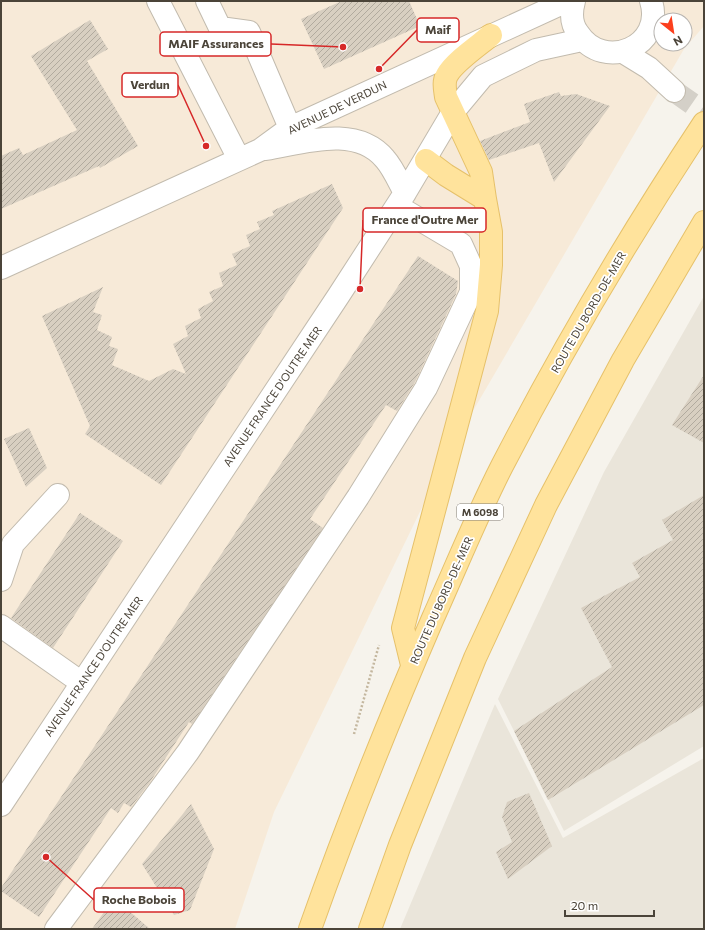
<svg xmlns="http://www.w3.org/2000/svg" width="705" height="930" font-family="Commissioner,sans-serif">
<defs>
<pattern id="building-hatch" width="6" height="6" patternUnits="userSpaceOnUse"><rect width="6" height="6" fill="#d8cfc1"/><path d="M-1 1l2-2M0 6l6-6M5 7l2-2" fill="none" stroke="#b1aa9e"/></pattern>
</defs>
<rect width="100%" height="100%" fill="#f6f3ec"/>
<path fill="#eae5da" d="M704,296v450l-140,85 -66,-132 106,-227z
M495,704l68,134 141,-80v171h-304z"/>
<path fill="#f7ead8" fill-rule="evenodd" d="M1,1h703v25l-20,23 -235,403 -175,360 -39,117h-234zM661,20h24v24h-24z"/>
<path fill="url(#building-hatch)" d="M342,1h67l11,25 -96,43 -23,-50z
M90,20l18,29 -21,12 51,85 -38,22 -1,-2 -98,43v-53l18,-8 4,7 54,-25 -46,-74z
M559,92l2,4 15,-2 34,12 -56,76 -15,-39 -50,17 -9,-19 50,-19 -6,-18z
M332,184l11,24 -182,277 -76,-51 5,-8 -48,-110 61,-29 -10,25 9,3 -5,15 15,7 -3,9 9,3 -6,16 37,16 24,-12 13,5 -13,-30 15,-8 -3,-10 16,-8 -3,-9 15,-8 -4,-9 14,-6 -4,-13 18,-8 -5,-11 18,-8 -4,-11 14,-6 -3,-7 17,-7 -2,-4z
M418,256l40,25 -2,13 -41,88 -18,29 -11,-6 -76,114 13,9 -131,196 -3,-2 -39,60 -19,25 -7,-4 -6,10 -7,-5 -72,109 -38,-26v-3z
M704,375v68l-32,-18z
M29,428l18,40 -21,19 -22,-48z
M704,495v210l-156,95 -34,-69 98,-64 -31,-59 59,-31 -8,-14 41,-23 -11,-20z
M80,513l43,28 -70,107 -42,-30z
M529,793l23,53 -44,33 -12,-27 16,-10 -10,-25 5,-15z
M191,804l23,45 -24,61 -16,5 -32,-51z
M114,898l36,31h-58z"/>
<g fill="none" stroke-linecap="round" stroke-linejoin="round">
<path stroke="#d4d0c8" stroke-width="22" stroke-dasharray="22 11" stroke-linecap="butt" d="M674,91l30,21"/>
<defs>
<path id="minor" d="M158,1l81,158
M207,1l13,27 29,4 41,96
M574,1c-3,11 -3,23 4,32 26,40 87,13 73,-32
M623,52l26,16 25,23
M266,149c37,-6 90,-25 119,10 8,9 14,23 20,34
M1,268l259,-118 30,-22 277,-127
M1,580l12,-36 45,-49
M1,626l81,57
M1,805l338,-510 66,-102 48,-81 30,-36 53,-26 46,-10
M56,929l132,-177 170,-255 68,-109 45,-96v-26l-10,-22 -64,-38"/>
<path id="major" d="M485,199l-4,-27 -35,-75c-1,-8 -3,-15 1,-22 7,-13 32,-30 44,-40
M412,665l-9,-37 84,-317 4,-46v-33l-6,-33 -39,-24 -20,-15
M310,929c37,-105 79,-209 123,-311 23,-51 44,-103 69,-152 61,-118 129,-233 202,-343
M370,929l30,-84 75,-187 71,-153 77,-145 81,-138"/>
</defs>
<use href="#minor" stroke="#c2bbae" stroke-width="24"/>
<use href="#major" stroke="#e6c16a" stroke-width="24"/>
<path stroke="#c4b79f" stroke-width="2.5" stroke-dasharray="2 2" stroke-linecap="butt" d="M354,734l25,-89"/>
<use href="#minor" stroke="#fff" stroke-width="22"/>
<use href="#major" stroke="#ffe39c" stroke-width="22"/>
</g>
<g text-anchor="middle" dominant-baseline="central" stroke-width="3.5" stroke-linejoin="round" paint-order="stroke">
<rect fill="#fff" stroke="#817c74" stroke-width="1" x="457" y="504" width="46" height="16" rx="3"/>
<g font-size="10" font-weight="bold" fill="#4b4439">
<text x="480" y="512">M 6098</text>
</g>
<g font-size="11" fill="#4b4439" stroke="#fff">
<text transform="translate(337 107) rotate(-26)">AVENUE DE VERDUN</text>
<text transform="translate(588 312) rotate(-60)">ROUTE DU BORD-DE-MER</text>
<text transform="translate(272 396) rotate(-56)">AVENUE FRANCE D'OUTRE MER</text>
<text transform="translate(441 600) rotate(-66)">ROUTE DU BORD-DE-MER</text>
<text transform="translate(93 666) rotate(-56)">AVENUE FRANCE D'OUTRE MER</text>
</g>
</g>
<path fill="none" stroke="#d62828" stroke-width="1.5" d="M379 69L417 30M343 47L271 44M206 146L178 85M360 289L363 220M46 857L94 900"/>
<g fill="#d62828" stroke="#fff" stroke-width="1.5">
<circle cx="379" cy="69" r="4"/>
<circle cx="343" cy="47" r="4"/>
<circle cx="206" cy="146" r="4"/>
<circle cx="360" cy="289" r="4"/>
<circle cx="46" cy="857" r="4"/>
</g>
<g fill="#fff" stroke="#d62828" stroke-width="1.5">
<rect x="417" y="18" width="42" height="24" rx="4"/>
<rect x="160" y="32" width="111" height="24" rx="4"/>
<rect x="122" y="73" width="56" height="24" rx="4"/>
<rect x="363" y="208" width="123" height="24" rx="4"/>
<rect x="94" y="888" width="90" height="24" rx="4"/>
</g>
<g font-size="12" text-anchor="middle" font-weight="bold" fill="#4b4439">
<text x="438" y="34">Maif</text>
<text x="216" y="48">MAIF Assurances</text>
<text x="150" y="89">Verdun</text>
<text x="425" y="224">France d'Outre Mer</text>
<text x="139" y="904">Roche Bobois</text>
</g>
<rect width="705" height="930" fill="none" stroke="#4b4439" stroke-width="4"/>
<g transform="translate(673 32) rotate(150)"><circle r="19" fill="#ffffff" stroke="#b7b4b0"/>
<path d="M0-3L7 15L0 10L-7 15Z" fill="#fc3f1d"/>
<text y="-6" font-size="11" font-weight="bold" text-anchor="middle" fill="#4b4439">N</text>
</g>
<path d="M565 910v6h89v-6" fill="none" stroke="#4b4439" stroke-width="2"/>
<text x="571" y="910" font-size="12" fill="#4b4439" stroke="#ffffff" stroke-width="3" paint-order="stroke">20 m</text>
</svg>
